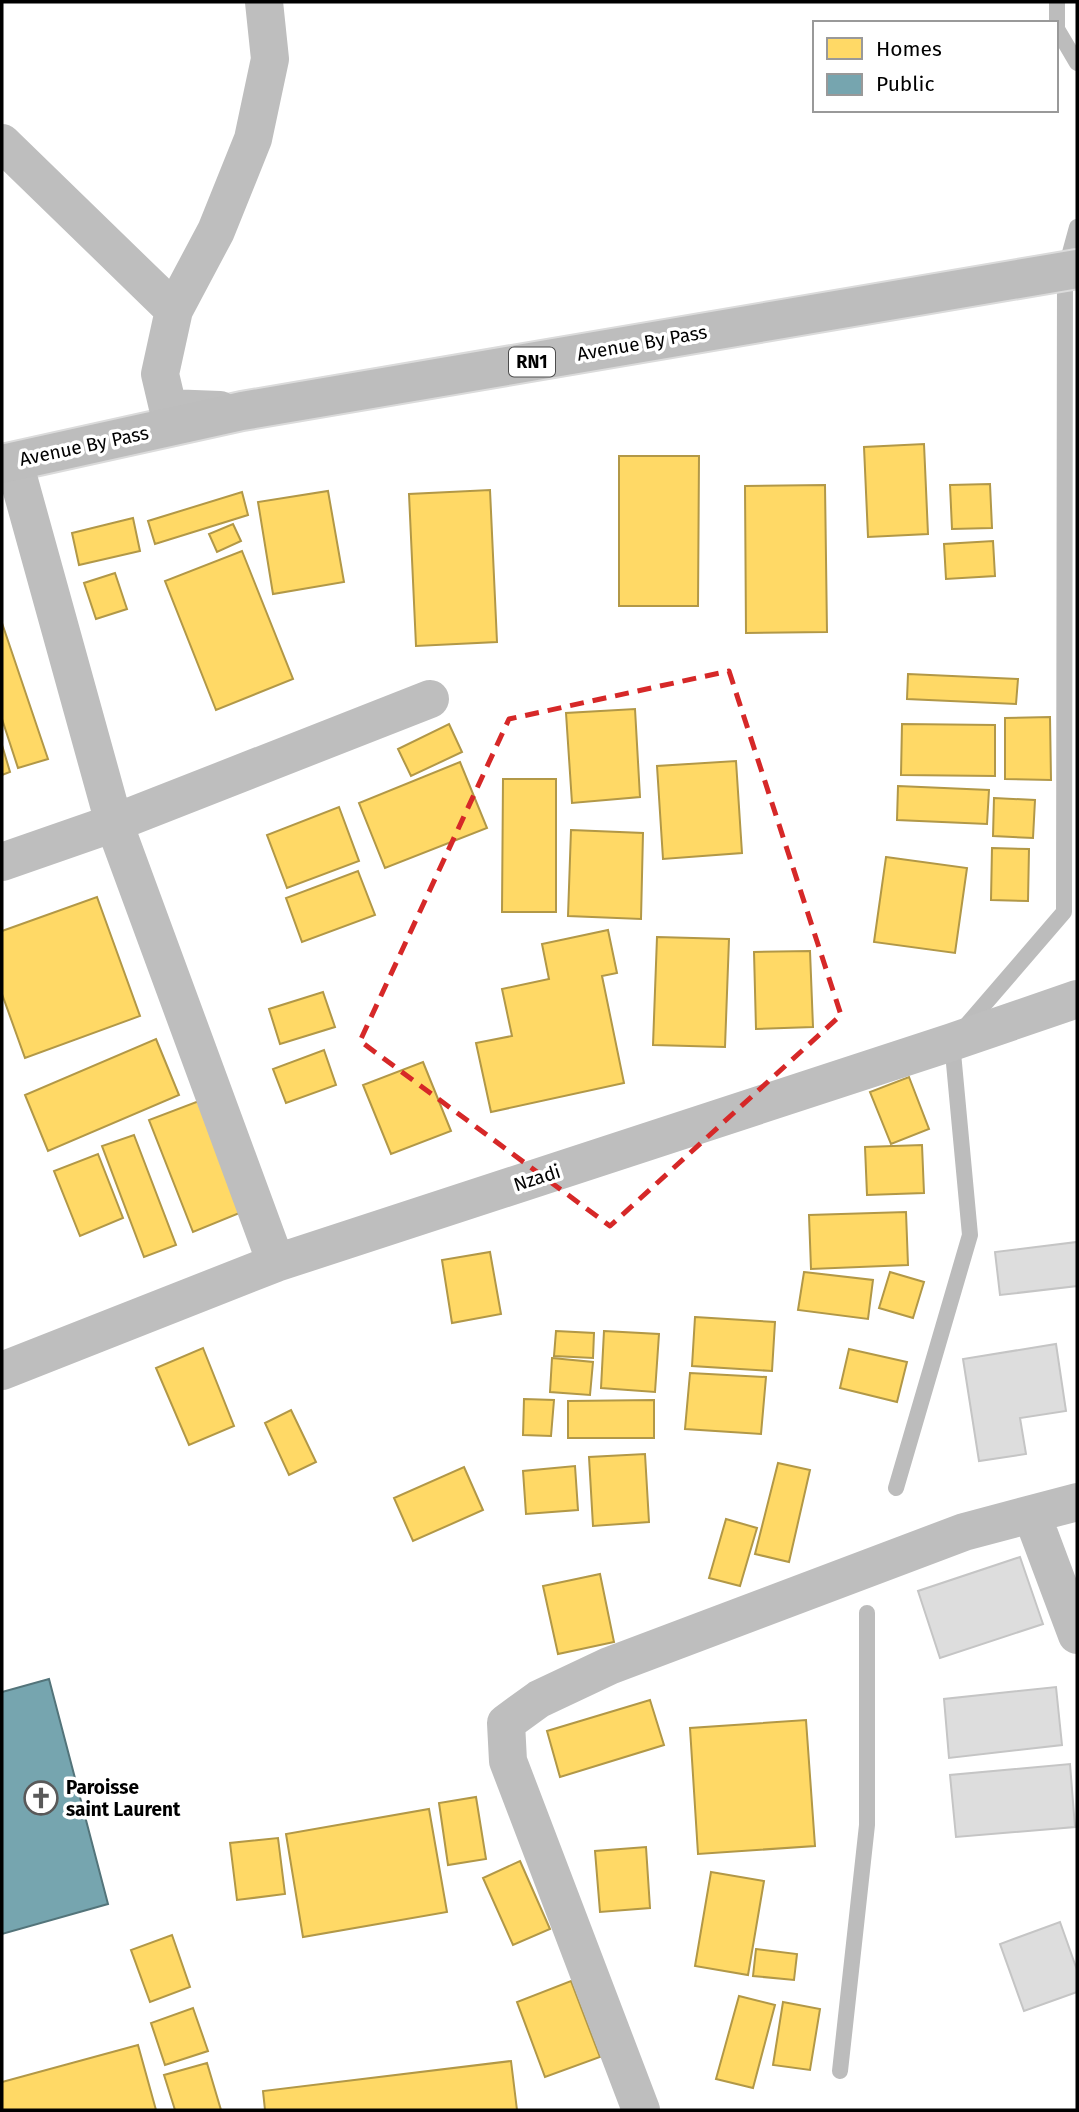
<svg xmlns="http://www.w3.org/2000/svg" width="1079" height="2112" font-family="'Fira Sans',sans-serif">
<rect width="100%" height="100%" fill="#fff"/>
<path fill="#ffd966" stroke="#b29847" stroke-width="2" d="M924,444l4,90 -60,3 -4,-90z
M619,456h80l-1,150h-79z
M990,484l2,44 -40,1 -2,-44z
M825,485l2,147 -81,1 -1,-147z
M490,490l7,152 -81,4 -7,-152z
M328,491l16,91 -71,12 -15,-92z
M242,492l6,23 -93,29 -7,-23z
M133,518l7,33 -61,14 -7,-32z
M233,524l8,17 -24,11 -8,-18z
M993,541l2,35 -49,3 -2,-35z
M242,551l51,128 -77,31 -51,-129z
M115,573l12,36 -31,10 -12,-36z
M2,623l46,136 -30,9 -16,-49z
M908,674l110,5 -2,25 -109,-5z
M635,709l5,88 -68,6 -6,-90z
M1050,717l1,63 -46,-1v-61z
M449,724l13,28 -51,24 -13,-27z
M902,724l93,1v51l-94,-1z
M2,745l8,27 -8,3z
M736,761l6,92 -79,6 -6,-93z
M460,762l27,66 -102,40 -26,-65z
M503,779h53v133h-54z
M898,786l91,4 -2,34 -90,-4z
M994,798l41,2 -2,38 -40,-2z
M339,807l20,54 -72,27 -20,-53z
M571,830l72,3 -2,86 -73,-3z
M992,848l37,1 -1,52 -37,-1z
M886,857l81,11 -12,85 -81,-11z
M358,871l17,44 -73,27 -16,-44z
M97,897l43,119 -115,42 -23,-64v-63z
M608,930l9,43 -15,3 22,107 -133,29 -15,-69 36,-7 -10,-47 47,-10 -7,-35z
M657,937l72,2 -4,108 -72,-2z
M810,951l3,76 -57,2 -2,-77z
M323,992l12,35 -55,17 -11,-35z
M156,1039l23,56 -131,56 -23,-56z
M324,1050l12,35 -50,18 -13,-34z
M423,1062l28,69 -60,23 -28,-69z
M909,1077l20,52 -38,15 -21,-52z
M199,1101l43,111 -49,20 -44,-112z
M134,1135l42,110 -32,12 -42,-111z
M922,1145l2,48 -57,2 -2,-48z
M98,1154l25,64 -43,18 -26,-65z
M906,1212l2,53 -97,4 -2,-54z
M490,1252l11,62 -49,9 -10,-63z
M804,1272l69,8 -5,39 -70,-9z
M890,1272l34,10 -11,36 -34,-10z
M695,1317l80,5 -3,49 -80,-5z
M556,1331l38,2 -1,25 -39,-2z
M604,1331l55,3 -4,58 -54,-4z
M203,1348l31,78 -45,19 -33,-77z
M849,1349l58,13 -10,40 -57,-14z
M552,1358l41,4 -3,33 -40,-3z
M690,1373l76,4 -5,57 -76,-5z
M524,1399l30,1 -3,36 -28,-1z
M654,1400v38h-86v-37z
M291,1410l25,52 -27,13 -24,-52z
M645,1454l4,68 -56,4 -4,-69z
M778,1463l32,7 -21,92 -34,-8z
M575,1466l3,44 -52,4 -3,-43z
M464,1467l19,43 -70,31 -19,-43z
M726,1519l31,9 -17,58 -31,-8z
M600,1574l14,68 -56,12 -15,-68z
M650,1700l14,45 -104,32 -13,-46z
M806,1720l9,126 -117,8 -8,-126z
M476,1797l10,62 -38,6 -9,-62z
M429,1809l18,103 -144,25 -17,-103z
M278,1838l7,56 -48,6 -7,-57z
M646,1847l4,61 -50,4 -5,-61z
M520,1861l30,68 -37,16 -30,-67z
M711,1872l53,9 -16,94 -53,-9z
M172,1935l18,52 -40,15 -19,-52z
M756,1949l41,5 -3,26 -41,-4z
M571,1981l29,76 -55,20 -28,-75z
M739,1996l36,9 -22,83 -37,-9z
M783,2002l37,7 -10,61 -37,-5z
M193,2008l15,43 -43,14 -14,-42z
M138,2045l18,65h-154v-28z
M511,2061l6,49h-252l-2,-19z
M207,2063l14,47h-46l-11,-35z"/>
<path fill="#76a5af" stroke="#53747a" stroke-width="2" d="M49,1679l59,225 -106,30v-242z"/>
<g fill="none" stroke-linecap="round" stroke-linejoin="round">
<path stroke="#bcbcbc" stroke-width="16" d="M1057,2v27l20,34
M896,1488l74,-253 -18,-193 112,-130 1,-641 12,-44
M840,2071l27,-246v-212"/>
</g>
<path fill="#ddd" stroke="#c5c5c5" stroke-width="2" d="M1077,1242v44l-77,9 -5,-43z
M1056,1344l10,67 -46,7 6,36 -47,7 -16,-102z
M1020,1557l23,67 -103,34 -22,-67z
M1056,1687l6,58 -113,13 -5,-59z
M1070,1764l5,63 -119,10 -6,-62z
M1060,1922l17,48v22l-53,19 -24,-67z"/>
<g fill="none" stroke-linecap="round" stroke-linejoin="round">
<defs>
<path id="highway" d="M2,464l240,-53 835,-142"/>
</defs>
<use href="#highway" stroke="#dbdbdb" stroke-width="42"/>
<path stroke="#bebebe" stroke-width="38" d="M2,143l172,167
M220,410l-52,-2 -8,-34 14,-64 42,-79 37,-92 17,-80 -6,-57
M14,462l100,361 162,440
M2,862l112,-39 316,-124
M2,1371l274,-108 676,-221 125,-43
M1032,1515l45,120
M641,2110l-133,-349 -2,-38 33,-24 70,-33 355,-134 113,-30"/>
<use href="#highway" stroke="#bdbdbd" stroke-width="38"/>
</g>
<path fill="none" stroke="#d62828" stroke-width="5" stroke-dasharray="14 9" stroke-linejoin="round" d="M729,671l112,344 -231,211 -250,-185 149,-322z"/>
<defs>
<symbol id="church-ring" viewBox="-11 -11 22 22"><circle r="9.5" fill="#fff" stroke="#595959" stroke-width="1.5"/><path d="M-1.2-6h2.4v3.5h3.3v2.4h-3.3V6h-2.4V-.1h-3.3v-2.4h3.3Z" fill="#595959"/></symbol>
</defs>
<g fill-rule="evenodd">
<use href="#church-ring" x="22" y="1779" width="38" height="38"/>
</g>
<g text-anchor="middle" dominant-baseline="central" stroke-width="7" stroke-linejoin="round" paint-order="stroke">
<rect fill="#fff" stroke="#4c4c4c" stroke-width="2" x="509" y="347.5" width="46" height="29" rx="5"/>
<g font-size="18" font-weight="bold" fill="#000">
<text x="532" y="362">RN1</text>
</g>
<g font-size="19" fill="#000" stroke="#fff">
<text transform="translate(642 343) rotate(-10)">Avenue By Pass</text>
<text transform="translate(84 446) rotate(-12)">Avenue By Pass</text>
<text transform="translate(537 1178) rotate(-18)">Nzadi</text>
</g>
<g font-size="19" font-weight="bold" fill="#000" stroke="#fff" text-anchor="start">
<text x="66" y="1787">Paroisse<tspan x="66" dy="22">saint Laurent</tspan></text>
</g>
</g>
<rect width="1079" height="2112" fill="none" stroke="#000000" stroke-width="7"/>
<rect x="813" y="21" width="245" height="91" fill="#ffffff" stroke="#999999" stroke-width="2"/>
<rect x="827" y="38" width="35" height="21" fill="#ffd966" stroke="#999999" stroke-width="2"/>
<text x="876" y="56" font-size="21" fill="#000000">Homes</text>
<rect x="827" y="74" width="35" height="21" fill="#76a5af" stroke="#999999" stroke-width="2"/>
<text x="876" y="91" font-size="21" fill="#000000">Public</text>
</svg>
